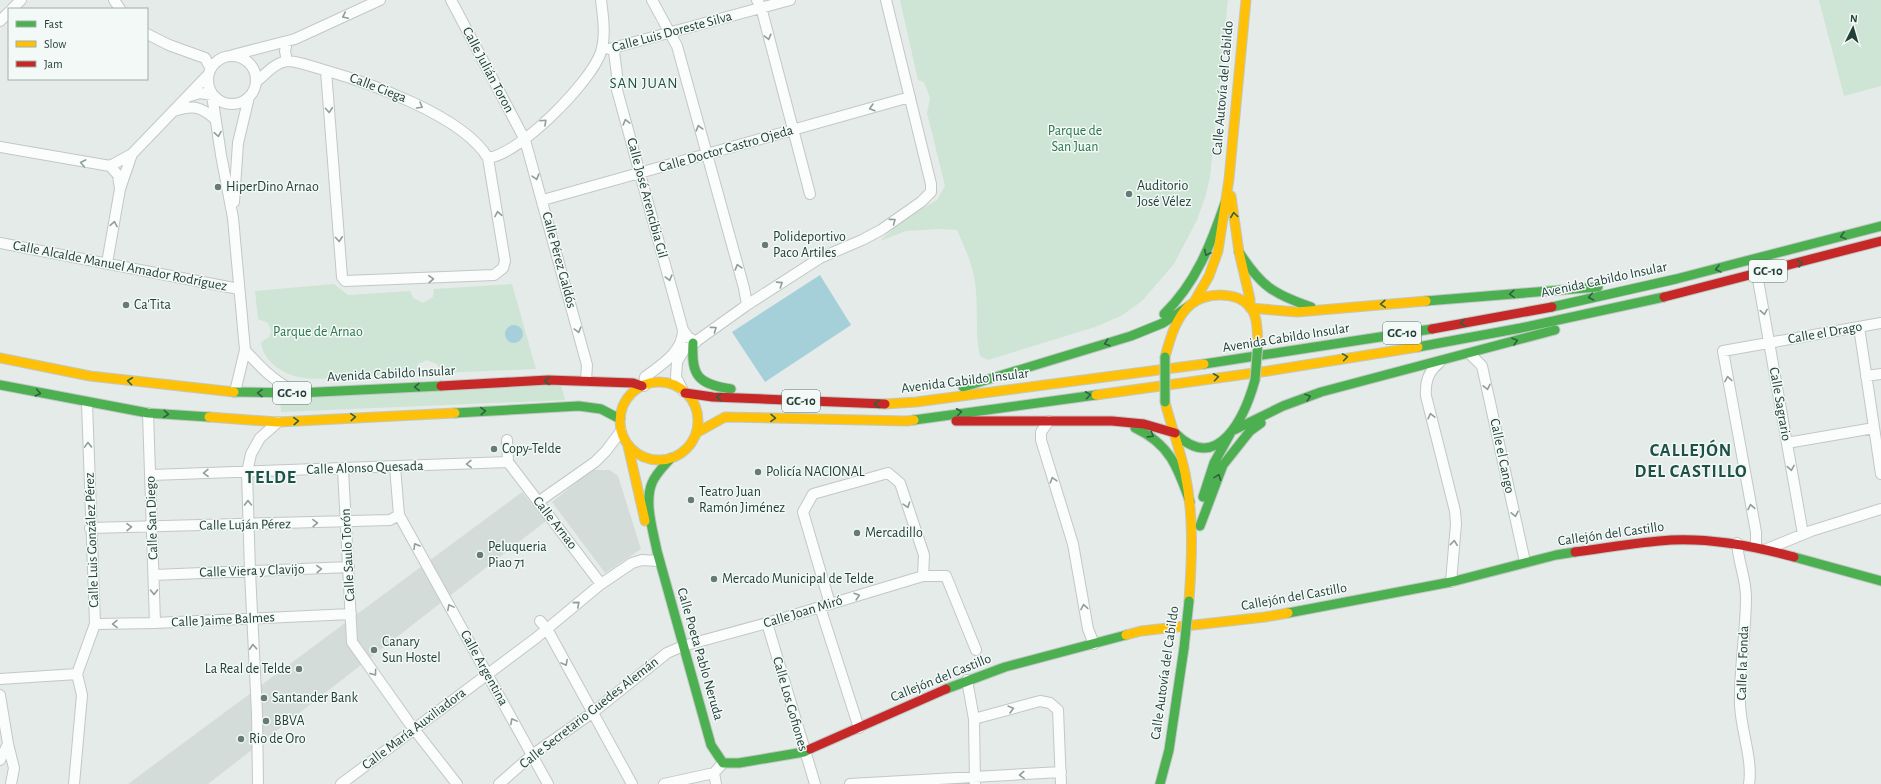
<svg xmlns="http://www.w3.org/2000/svg" width="1881" height="784" font-family="'Alegreya Sans',sans-serif">
<rect width="100%" height="100%" fill="#e5ebe8"/>
<path fill="#d3dcd8" d="M592,470h18l8,6 23,73 -36,24 -53,-71z
M522,492l24,29 -338,263h-80z"/>
<path fill="#cee4d5" d="M900,0h328l-18,177 -5,21 -8,22 -23,44 -32,37 -21,15 -26,11 -107,33 -8,-4c-5,-21 -2,-43 -4,-64 -1,-22 -10,-42 -19,-62l-19,-1 -32,2 -26,10 24,-22 33,-19 8,-14 -18,-73 3,-15 -6,-16 -6,-2z
M1819,0h62v86l-37,10z
M334,284l14,11 62,-4 3,7 10,5 10,-6 1,-8 78,-5 24,85 -97,4 -1,-8 -11,-5 -9,4 -2,10c-25,1 -50,2 -74,3 -12,1 -25,3 -37,1 -19,-2 -42,-15 -44,-36l8,-5 2,-6 -3,-8 -10,-4 -3,-28z
M561,384l4,16 -284,12 -1,-14z"/>
<path fill="#a5d0d9" d="M820,275l31,50 -86,57 -33,-50z
M505 334a9 9 0 1 1 18 0a9 9 0 1 1-18 0Z"/>
<g fill="none" stroke-linecap="round" stroke-linejoin="round">
<defs>
<path id="street" d="M114,0l6,9
M451,0l74,140 62,225 -1,16
M652,0l25,46 67,242 3,17
M757,0l4,7 49,187
M12,9l9,-9
M0,21l9,-9
M147,34l22,11 36,13 5,9
M287,42l-2,9 2,10
M614,48c0,14 5,27 3,42l66,240 5,7 8,5
M609,49l181,-49
M233,55l62,-16 85,-39
M208 80a24 24 0 1 1 48 0a24 24 0 1 1-48 0Z
M256,82c9,-7 20,-21 33,-21 11,1 24,6 35,9 46,13 139,46 164,88l17,103 -2,7 -9,7 -149,6 -3,-4 -16,-206
M187,97l13,-4 12,2 9,60 12,63 12,132 -10,42
M174,111c19,-6 26,-5 41,8
M0,147l110,19 22,-12 75,-78
M488,158c32,-4 103,-76 113,-106 5,-16 2,-36 0,-52
M110,166l8,9 2,14
M543,200l367,-103
M234,202l4,-59 11,-46
M0,243l239,46
M107,263l13,-74 12,-35
M1757,274l46,260
M1859,327l22,147
M245,350c16,18 27,29 48,41
M1470,354l12,12 43,196
M1439,363c-11,9 -14,19 -13,33l29,115 1,13 -5,58
M1866,376l15,-2
M644,386l1,-9c16,-12 38,-25 38,-47
M683,391l-7,-14 1,-15 7,-12 63,-45 73,-47 42,-18 19,-10 40,-28 10,-10v-8l-45,-184
M148,413l7,210
M1049,421l-8,11v8l32,104 15,85 6,15
M507,440l1,22
M1787,443l87,-15
M508,462l93,122
M395,467l4,48 149,269
M343,469l9,173 58,82 47,60
M151,475l357,-13
M538,502l57,-40 11,-11 15,-20
M90,528l300,-8 9,-5
M1737,543c1,18 9,36 9,54 0,36 -7,72 -6,108 1,25 13,55 9,79
M1756,546v-14l-33,-181 158,-28
M1767,549l44,-18 70,-22
M154,575l195,-8
M830,604l-27,-92 10,-18 75,-21 12,10 24,72 -1,21
M820,607l39,121
M540,621l7,8 85,155
M767,623l48,161
M95,624l60,-1 196,-9
M77,674l18,-50 -8,-221
M0,679l77,-5
M967,680l7,39 1,65
M0,695l8,49 6,24 -3,16
M974,719l66,-18 10,2 8,7 3,74
M0,760l8,-16
M714,773l2,11
M74,784l8,-89 -5,-21
M258,784l-1,-71 -7,-141 -3,-100 4,-18 9,-16 18,-16
M341,784l195,-146 65,-54 31,-21 10,-3 17,1
M499,784l33,-29 60,-42 75,-60 16,-7 84,-23 156,-47h23l30,74
M664,784l50,-11 9,-10
M850,784l211,-12"/>
<path id="fast" d="M1239,252c22,34 34,42 72,55
M1426,301l172,-14
M1552,307l124,-28 205,-53
M1164,314c32,-31 47,-70 61,-111
M693,343c-2,33 5,41 38,46
M1418,347l103,-19 143,-31
M1204,364l228,-35
M0,385l148,28 61,4
M963,387l168,-51 32,-13 26,-17
M234,392l64,1 143,-7
M455,413l124,-7 22,3 19,10
M914,420l182,-25
M1135,428c35,16 43,40 55,74
M1234,430l49,-24 38,-14 234,-62
M1175,433c43,43 70,-17 80,-53
M671,458c-7,8 -15,15 -19,25 -8,19 1,48 5,68l54,194 12,18h16l65,-11 6,-3
M1203,497l11,-34 16,-29
M1200,526l23,-61 27,-34 11,-8
M1794,557l87,24
M1288,613l163,-31 105,-27 19,-3
M946,689l59,-22 121,-32
M1160,784l9,-34 15,-102"/>
<path id="slow" d="M1231,196l8,56 11,47v9
M1194,302l15,-26 9,-25 11,-72 17,-179
M1250,308l47,4 129,-11
M1165,357c5,-18 11,-40 25,-52 16,-13 47,-14 60,2 8,9 7,25 8,36
M0,358l90,18 144,16
M620 421a39 39 0 1 1 78 0a39 39 0 1 1-78 0Z
M1096,395l172,-24 150,-24
M1165,402c6,24 15,47 20,71 9,42 7,85 4,128
M885,404l31,-2 288,-38
M209,417l69,5 177,-9
M696,433l29,-16 182,4 7,-1
M628,446l17,75
M1126,635l15,-4 124,-14 23,-4"/>
<path id="jam" d="M1664,297l217,-56
M1432,329l120,-22
M441,386l107,-6 85,3 9,3
M685,393l28,4 172,7
M956,421h156l32,3 31,9
M1575,552c32,-4 64,-10 96,-12 42,-2 83,6 123,17
M810,749l136,-60"/>
</defs>
<use href="#street" stroke="#c2c8c5" stroke-width="12"/>
<use href="#fast" stroke="#c1c8c5" stroke-width="11"/>
<use href="#slow" stroke="#c1c8c5" stroke-width="11"/>
<use href="#jam" stroke="#c1c8c5" stroke-width="11"/>
<use href="#street" stroke="#fbfcfc" stroke-width="10"/>
<use href="#fast" stroke="#4caf50" stroke-width="9"/>
<use href="#slow" stroke="#ffc107" stroke-width="9"/>
<use href="#jam" stroke="#c62828" stroke-width="9"/>
<defs>
<path id="fast-bridge" d="M1165,357v45
M1255,380l3,-37
M1184,648l5,-47"/>
</defs>
<use href="#fast-bridge" stroke="#c1c8c5" stroke-width="11" stroke-linecap="butt"/>
<use href="#fast-bridge" stroke="#4caf50" stroke-width="9"/>
</g>
<defs><path id="oneway-chevron" d="M-2-3.5L2.5 0L-2 3.5" fill="none" stroke-width="1.6" stroke-linecap="round" stroke-linejoin="round"/></defs>
<g stroke="#8e9e9a">
<use href="#oneway-chevron" transform="translate(345 16) rotate(155)"/>
<use href="#oneway-chevron" transform="translate(768 37) rotate(75)"/>
<use href="#oneway-chevron" transform="translate(420 106) rotate(30)"/>
<use href="#oneway-chevron" transform="translate(872 108) rotate(164)"/>
<use href="#oneway-chevron" transform="translate(329 110) rotate(85)"/>
<use href="#oneway-chevron" transform="translate(544 122) rotate(-43)"/>
<use href="#oneway-chevron" transform="translate(626 122) rotate(-105)"/>
<use href="#oneway-chevron" transform="translate(699 128) rotate(-105)"/>
<use href="#oneway-chevron" transform="translate(218 134) rotate(81)"/>
<use href="#oneway-chevron" transform="translate(83 163) rotate(-169)"/>
<use href="#oneway-chevron" transform="translate(536 177) rotate(74)"/>
<use href="#oneway-chevron" transform="translate(498 214) rotate(-100)"/>
<use href="#oneway-chevron" transform="translate(893 221) rotate(-37)"/>
<use href="#oneway-chevron" transform="translate(114 224) rotate(-80)"/>
<use href="#oneway-chevron" transform="translate(339 239) rotate(86)"/>
<use href="#oneway-chevron" transform="translate(738 267) rotate(-106)"/>
<use href="#oneway-chevron" transform="translate(669 278) rotate(75)"/>
<use href="#oneway-chevron" transform="translate(431 279) rotate(-3)"/>
<use href="#oneway-chevron" transform="translate(780 284) rotate(-33)"/>
<use href="#oneway-chevron" transform="translate(1764 312) rotate(80)"/>
<use href="#oneway-chevron" transform="translate(714 329) rotate(-36)"/>
<use href="#oneway-chevron" transform="translate(578 330) rotate(75)"/>
<use href="#oneway-chevron" transform="translate(1728 379) rotate(-100)"/>
<use href="#oneway-chevron" transform="translate(1487 387) rotate(78)"/>
<use href="#oneway-chevron" transform="translate(1431 416) rotate(-104)"/>
<use href="#oneway-chevron" transform="translate(88 445) rotate(-92)"/>
<use href="#oneway-chevron" transform="translate(469 464) rotate(178)"/>
<use href="#oneway-chevron" transform="translate(1791 468) rotate(80)"/>
<use href="#oneway-chevron" transform="translate(206 473) rotate(179)"/>
<use href="#oneway-chevron" transform="translate(1053 480) rotate(-107)"/>
<use href="#oneway-chevron" transform="translate(248 503) rotate(-91)"/>
<use href="#oneway-chevron" transform="translate(907 505) rotate(72)"/>
<use href="#oneway-chevron" transform="translate(1751 507) rotate(-101)"/>
<use href="#oneway-chevron" transform="translate(1515 514) rotate(78)"/>
<use href="#oneway-chevron" transform="translate(315 523) rotate(-2)"/>
<use href="#oneway-chevron" transform="translate(129 527) rotate(-1)"/>
<use href="#oneway-chevron" transform="translate(1454 543) rotate(-84)"/>
<use href="#oneway-chevron" transform="translate(416 546) rotate(-120)"/>
<use href="#oneway-chevron" transform="translate(319 569) rotate(-2)"/>
<use href="#oneway-chevron" transform="translate(154 592) rotate(89)"/>
<use href="#oneway-chevron" transform="translate(857 596) rotate(-17)"/>
<use href="#oneway-chevron" transform="translate(577 604) rotate(-40)"/>
<use href="#oneway-chevron" transform="translate(450 607) rotate(-118)"/>
<use href="#oneway-chevron" transform="translate(1084 607) rotate(-100)"/>
<use href="#oneway-chevron" transform="translate(115 624) rotate(179)"/>
<use href="#oneway-chevron" transform="translate(253 647) rotate(-93)"/>
<use href="#oneway-chevron" transform="translate(565 663) rotate(62)"/>
<use href="#oneway-chevron" transform="translate(374 673) rotate(54)"/>
<use href="#oneway-chevron" transform="translate(1011 709) rotate(-15)"/>
<use href="#oneway-chevron" transform="translate(513 721) rotate(-118)"/>
<use href="#oneway-chevron" transform="translate(1022 775) rotate(177)"/>
</g>
<g stroke="#2f613f">
<use href="#oneway-chevron" transform="translate(1234 215) rotate(-98)"/>
<use href="#oneway-chevron" transform="translate(1843 236) rotate(165)"/>
<use href="#oneway-chevron" transform="translate(1207 253) rotate(117)"/>
<use href="#oneway-chevron" transform="translate(1800 263) rotate(-15)"/>
<use href="#oneway-chevron" transform="translate(1718 269) rotate(166)"/>
<use href="#oneway-chevron" transform="translate(1512 294) rotate(176)"/>
<use href="#oneway-chevron" transform="translate(1591 297) rotate(168)"/>
<use href="#oneway-chevron" transform="translate(1383 304) rotate(176)"/>
<use href="#oneway-chevron" transform="translate(1463 323) rotate(171)"/>
<use href="#oneway-chevron" transform="translate(1515 341) rotate(-16)"/>
<use href="#oneway-chevron" transform="translate(1107 343) rotate(163)"/>
<use href="#oneway-chevron" transform="translate(1345 357) rotate(-9)"/>
<use href="#oneway-chevron" transform="translate(1216 377) rotate(-8)"/>
<use href="#oneway-chevron" transform="translate(130 381) rotate(-173)"/>
<use href="#oneway-chevron" transform="translate(547 381) rotate(178)"/>
<use href="#oneway-chevron" transform="translate(417 387) rotate(177)"/>
<use href="#oneway-chevron" transform="translate(38 393) rotate(12)"/>
<use href="#oneway-chevron" transform="translate(260 393) rotate(-179)"/>
<use href="#oneway-chevron" transform="translate(1088 395) rotate(-8)"/>
<use href="#oneway-chevron" transform="translate(719 397) rotate(-177)"/>
<use href="#oneway-chevron" transform="translate(1308 397) rotate(-19)"/>
<use href="#oneway-chevron" transform="translate(877 404) rotate(179)"/>
<use href="#oneway-chevron" transform="translate(483 411) rotate(-3)"/>
<use href="#oneway-chevron" transform="translate(959 412) rotate(-7)"/>
<use href="#oneway-chevron" transform="translate(166 414) rotate(5)"/>
<use href="#oneway-chevron" transform="translate(353 417) rotate(-3)"/>
<use href="#oneway-chevron" transform="translate(773 418) rotate(1)"/>
<use href="#oneway-chevron" transform="translate(296 421) rotate(-3)"/>
<use href="#oneway-chevron" transform="translate(1151 435) rotate(32)"/>
<use href="#oneway-chevron" transform="translate(1218 477) rotate(-69)"/>
</g>
<g fill="#667b76" stroke="#f3f9f7" stroke-width="1.5">
<circle cx="218" cy="187" r="4"/>
<circle cx="1129" cy="194" r="4"/>
<circle cx="765" cy="245" r="4"/>
<circle cx="126" cy="305" r="4"/>
<circle cx="494" cy="449" r="4"/>
<circle cx="758" cy="472" r="4"/>
<circle cx="691" cy="500" r="4"/>
<circle cx="857" cy="533" r="4"/>
<circle cx="480" cy="555" r="4"/>
<circle cx="714" cy="579" r="4"/>
<circle cx="374" cy="650" r="4"/>
<circle cx="299" cy="669" r="4"/>
<circle cx="264" cy="698" r="4"/>
<circle cx="266" cy="721" r="4"/>
<circle cx="241" cy="739" r="4"/>
</g>
<g text-anchor="middle" dominant-baseline="central" stroke-width="3" stroke-linejoin="round" paint-order="stroke">
<g fill="#f3f9f7" stroke="#617771" stroke-width="1">
<rect x="1749" y="260" width="38" height="22" rx="3"/>
<rect x="1383" y="322" width="38" height="22" rx="3"/>
<rect x="273" y="382" width="38" height="22" rx="3"/>
<rect x="782" y="390" width="38" height="22" rx="3"/>
</g>
<g font-size="13" font-weight="bold" fill="#223f38">
<text x="1768" y="271">GC-10</text>
<text x="1402" y="333">GC-10</text>
<text x="292" y="393">GC-10</text>
<text x="801" y="401">GC-10</text>
</g>
<g font-size="14" fill="#223f38" stroke="#f3f9f7">
<text transform="translate(672 32) rotate(-15)">Calle Luis Doreste Silva</text>
<text transform="translate(488 70) rotate(62)">Calle Julián Toron</text>
<text transform="translate(378 88) rotate(21)">Calle Ciega</text>
<text transform="translate(1223 88) rotate(-85)">Calle Autovía del Cabildo</text>
<text transform="translate(726 149) rotate(-16)">Calle Doctor Castro Ojeda</text>
<text transform="translate(647 198) rotate(75)">Calle José Arencibia Gil</text>
<text transform="translate(559 260) rotate(75)">Calle Pérez Galdós</text>
<text transform="translate(120 266) rotate(11)">Calle Alcalde Manuel Amador Rodríguez</text>
<text transform="translate(1604 280) rotate(-12)">Avenida Cabildo Insular</text>
<text transform="translate(1825 333) rotate(-10)">Calle el Drago</text>
<text transform="translate(1286 338) rotate(-9)">Avenida Cabildo Insular</text>
<text transform="translate(391 374) rotate(-3)">Avenida Cabildo Insular</text>
<text transform="translate(965 381) rotate(-7)">Avenida Cabildo Insular</text>
<text transform="translate(1780 404) rotate(80)">Calle Sagrario</text>
<text transform="translate(1502 456) rotate(78)">Calle el Cango</text>
<text transform="translate(365 468) rotate(-2)">Calle Alonso Quesada</text>
<text transform="translate(152 518) rotate(-92)">Calle San Diego</text>
<text transform="translate(555 523) rotate(52)">Calle Arnao</text>
<text transform="translate(245 525) rotate(-1)">Calle Luján Pérez</text>
<text transform="translate(1611 534) rotate(-8)">Callejón del Castillo</text>
<text transform="translate(92 540) rotate(-92)">Calle Luis González Pérez</text>
<text transform="translate(348 555) rotate(-93)">Calle Saulo Torón</text>
<text transform="translate(252 571) rotate(-2)">Calle Viera y Clavijo</text>
<text transform="translate(1294 597) rotate(-10)">Callejón del Castillo</text>
<text transform="translate(803 612) rotate(-17)">Calle Joan Miró</text>
<text transform="translate(223 620) rotate(-3)">Calle Jaime Balmes</text>
<text transform="translate(700 654) rotate(74)">Calle Poeta Pablo Neruda</text>
<text transform="translate(1743 663) rotate(-88)">Calle la Fonda</text>
<text transform="translate(484 668) rotate(61)">Calle Argentina</text>
<text transform="translate(1165 673) rotate(-82)">Calle Autovía del Cabildo</text>
<text transform="translate(941 678) rotate(-22)">Callejón del Castillo</text>
<text transform="translate(790 704) rotate(74)">Calle Los Gofiones</text>
<text transform="translate(589 713) rotate(-38)">Calle Secretario Guedes Alemán</text>
<text transform="translate(414 729) rotate(-37)">Calle María Auxiliadora</text>
</g>
<g font-size="14" fill="#2b764b" stroke="#f3f9f7">
<text x="1075" y="131">Parque de<tspan x="1075" dy="16">San Juan</tspan></text>
<text x="318" y="332">Parque de Arnao</text>
</g>
<g font-size="14" fill="#223f38" stroke="#f3f9f7" text-anchor="start">
<text x="1137" y="186">Auditorio<tspan x="1137" dy="16">José Vélez</tspan></text>
<text x="226" y="187">HiperDino Arnao</text>
<text x="773" y="237">Polideportivo<tspan x="773" dy="16">Paco Artiles</tspan></text>
<text x="134" y="305">Ca'Tita</text>
<text x="502" y="449">Copy-Telde</text>
<text x="766" y="472">Policía NACIONAL</text>
<text x="699" y="492">Teatro Juan<tspan x="699" dy="16">Ramón Jiménez</tspan></text>
<text x="865" y="533">Mercadillo</text>
<text x="488" y="547">Peluqueria<tspan x="488" dy="16">Piao 71</tspan></text>
<text x="722" y="579">Mercado Municipal de Telde</text>
<text x="382" y="642">Canary<tspan x="382" dy="16">Sun Hostel</tspan></text>
<text x="291" y="669" text-anchor="end">La Real de Telde</text>
<text x="272" y="698">Santander Bank</text>
<text x="274" y="721">BBVA</text>
<text x="249" y="739">Rio de Oro</text>
</g>
<g font-size="15" letter-spacing="1" fill="#1d5146" stroke="#f3f9f7">
<text x="644" y="83">SAN JUAN</text>
</g>
<g font-size="18" font-weight="bold" letter-spacing="1" fill="#1d5146" stroke="#f3f9f7">
<text x="1691" y="451">CALLEJÓN<tspan x="1691" dy="21">DEL CASTILLO</tspan></text>
<text x="271" y="478">TELDE</text>
</g>
</g>
<rect x="8" y="8" width="140" height="72" fill="#f3f9f7" stroke="#9fafab"/>
<rect x="16" y="21" width="20" height="6" fill="#4caf50" stroke="#9fafab"/>
<text x="44" y="28" font-size="12" fill="#223f38">Fast</text>
<rect x="16" y="41" width="20" height="6" fill="#ffc107" stroke="#9fafab"/>
<text x="44" y="48" font-size="12" fill="#223f38">Slow</text>
<rect x="16" y="61" width="20" height="6" fill="#c62828" stroke="#9fafab"/>
<text x="44" y="68" font-size="12" fill="#223f38">Jam</text>
<g transform="translate(1853 28) rotate(5)" stroke="#f3f9f7" stroke-width="3" paint-order="stroke">
<path d="M0-3L7 15L0 10L-7 15Z" fill="#223f38"/>
<text y="-6" font-size="11" font-weight="bold" text-anchor="middle" fill="#223f38">N</text>
</g>
</svg>
